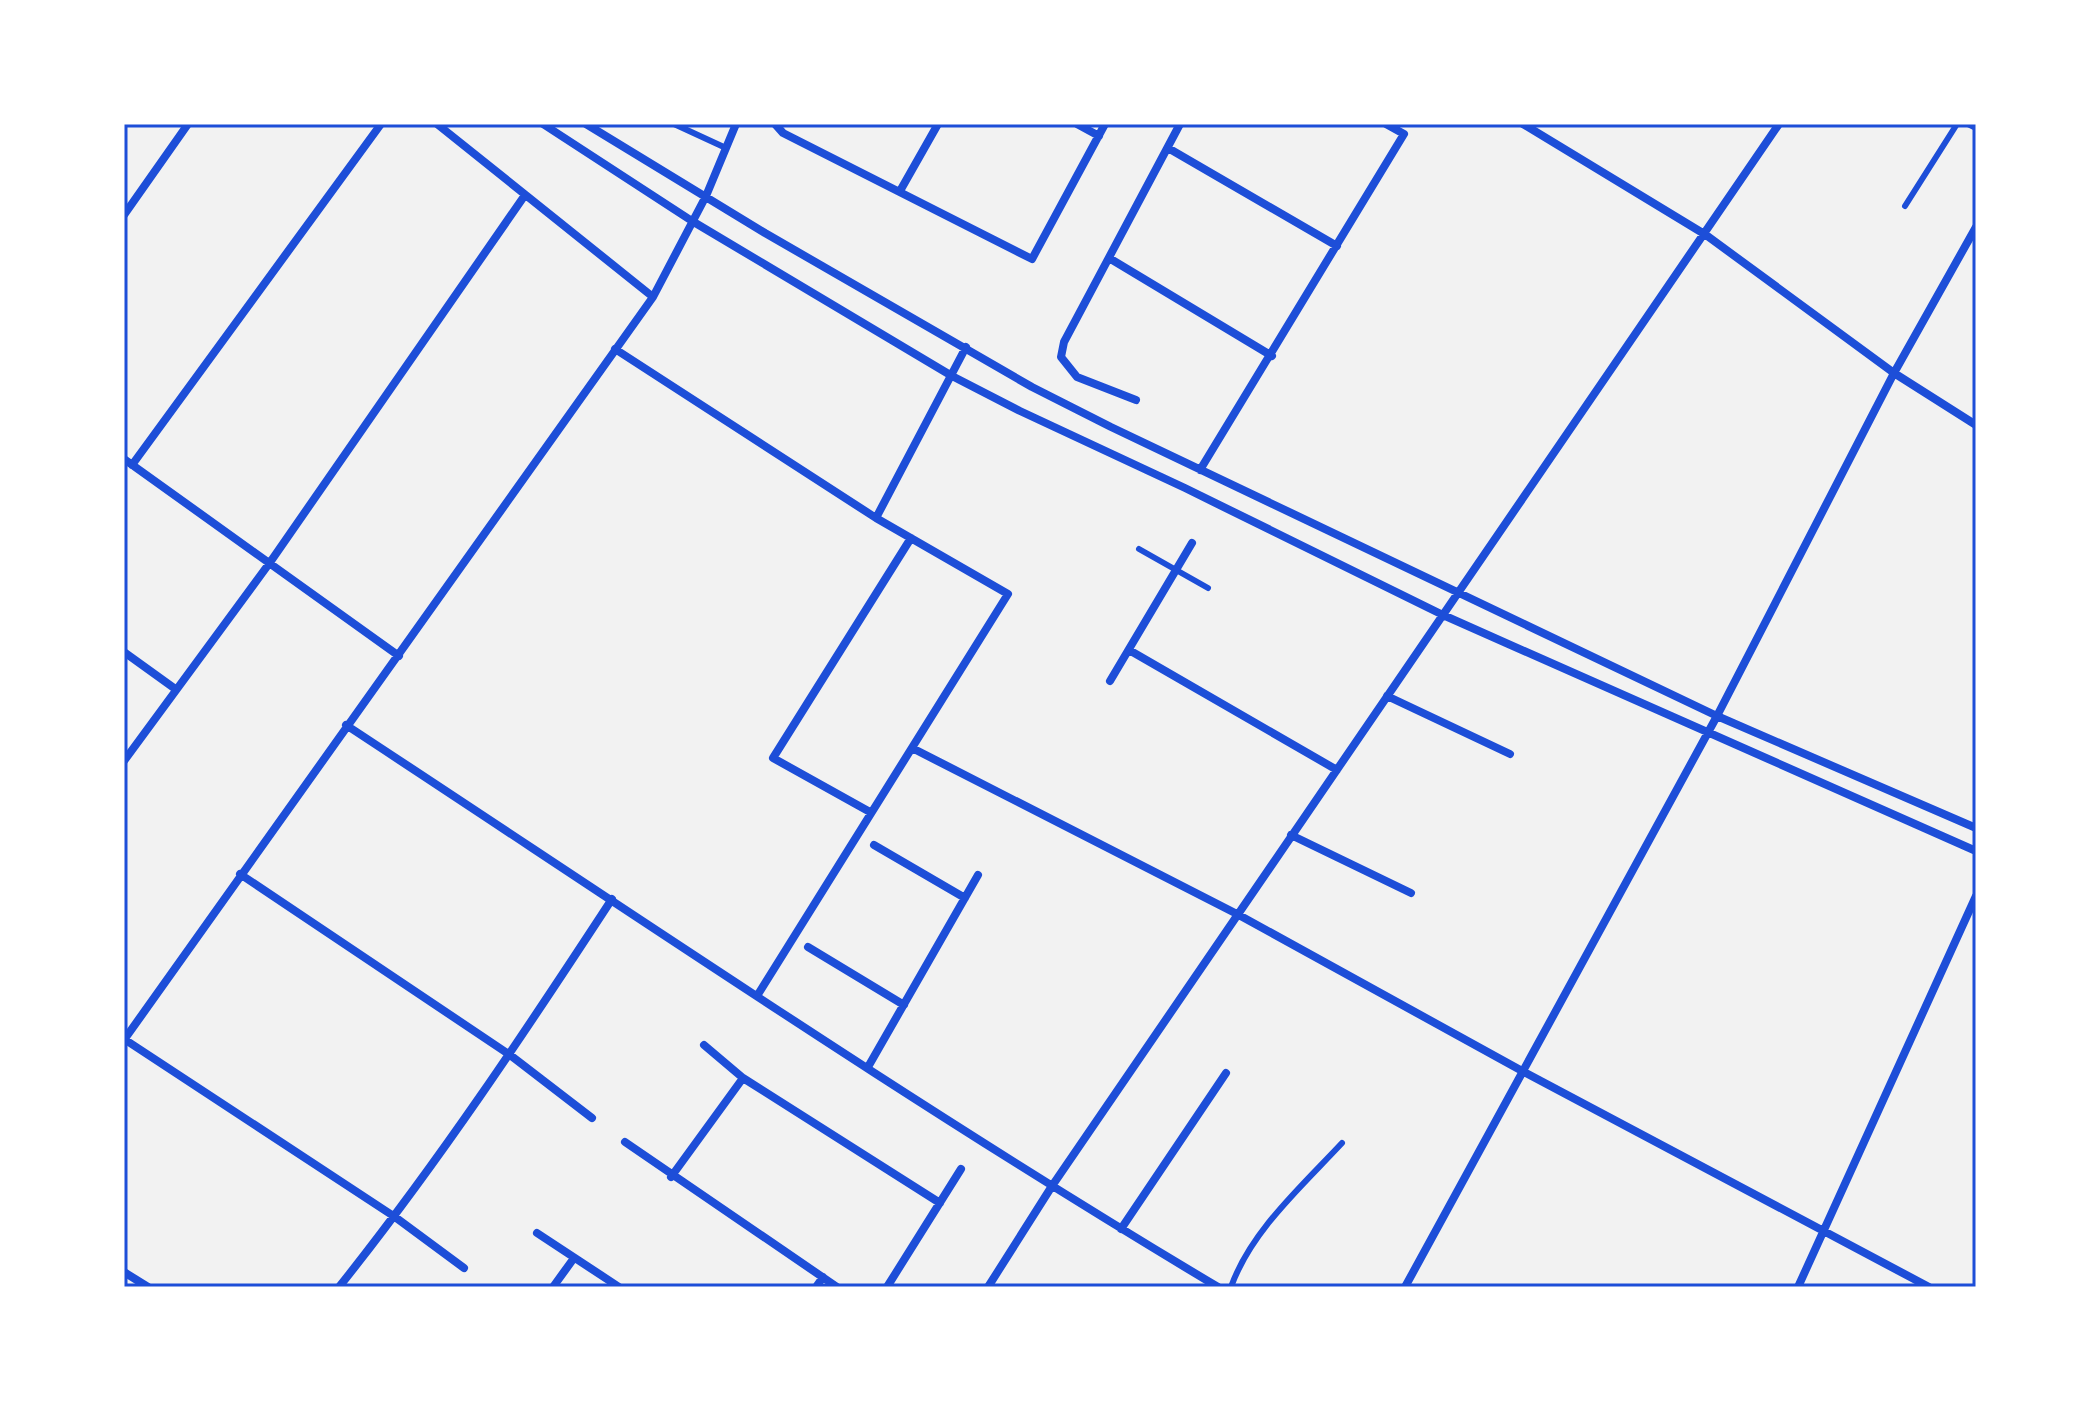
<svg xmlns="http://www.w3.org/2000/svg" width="2100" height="1411" font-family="'Zilla Slab',serif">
<rect width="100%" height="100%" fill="#f2f2f2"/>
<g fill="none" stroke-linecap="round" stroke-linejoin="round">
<path stroke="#1d4ed8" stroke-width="6" d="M674,124l52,24
M1968,124l8,4
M1905,206l52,-82
M1139,549l69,39
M1231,1287c20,-56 71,-101 111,-144"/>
<path stroke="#1d4ed8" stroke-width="8" d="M437,124l216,173
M543,124l149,97 260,155 68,35 165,77 258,127 533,236
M586,124l179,109 267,154 79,40 606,289 259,112
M775,124l8,9 249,126 73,-135
M1077,124l22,12
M1523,124l183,111 188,138 82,52
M1168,148l169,98
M900,191l38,-67
M124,215l64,-91
M1109,258l163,98
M615,349l261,169 132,76 -251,402
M1136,400l-59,-23 -16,-20 3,-15 116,-218
M124,459l275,197
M132,465l249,-341
M1200,470l204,-336 -18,-10
M876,518l90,-171
M1129,650l208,120
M124,652l50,36
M1110,681l82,-138
M1387,696l123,58
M346,725c289,190 575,385 872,562
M914,749l323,165 287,158 405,215
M124,761l147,-200 254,-366
M870,812l-97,-54 138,-220
M1291,835l120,58
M874,845l91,53
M240,874l270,181 82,63
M808,947l96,58
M124,1039l271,178 69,51
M124,1040l529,-743 53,-101 30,-72
M704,1045l39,33
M868,1067l110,-192
M625,1142l212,145
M671,1177l72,-99 197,125
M1121,1229l105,-156
M537,1233l82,54
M124,1272l24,15
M339,1287c99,-124 186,-255 273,-388
M553,1287l21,-29
M816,1287l7,-10
M887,1287l74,-118
M988,1287l64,-101 727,-1062
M1405,1287l312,-571 177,-343 82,-146
M1798,1287l178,-391"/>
</g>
<rect width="2100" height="1411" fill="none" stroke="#ffffff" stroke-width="252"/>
<rect x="126" y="126" width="1848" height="1159" fill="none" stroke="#1d4ed8" stroke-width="3"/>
</svg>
